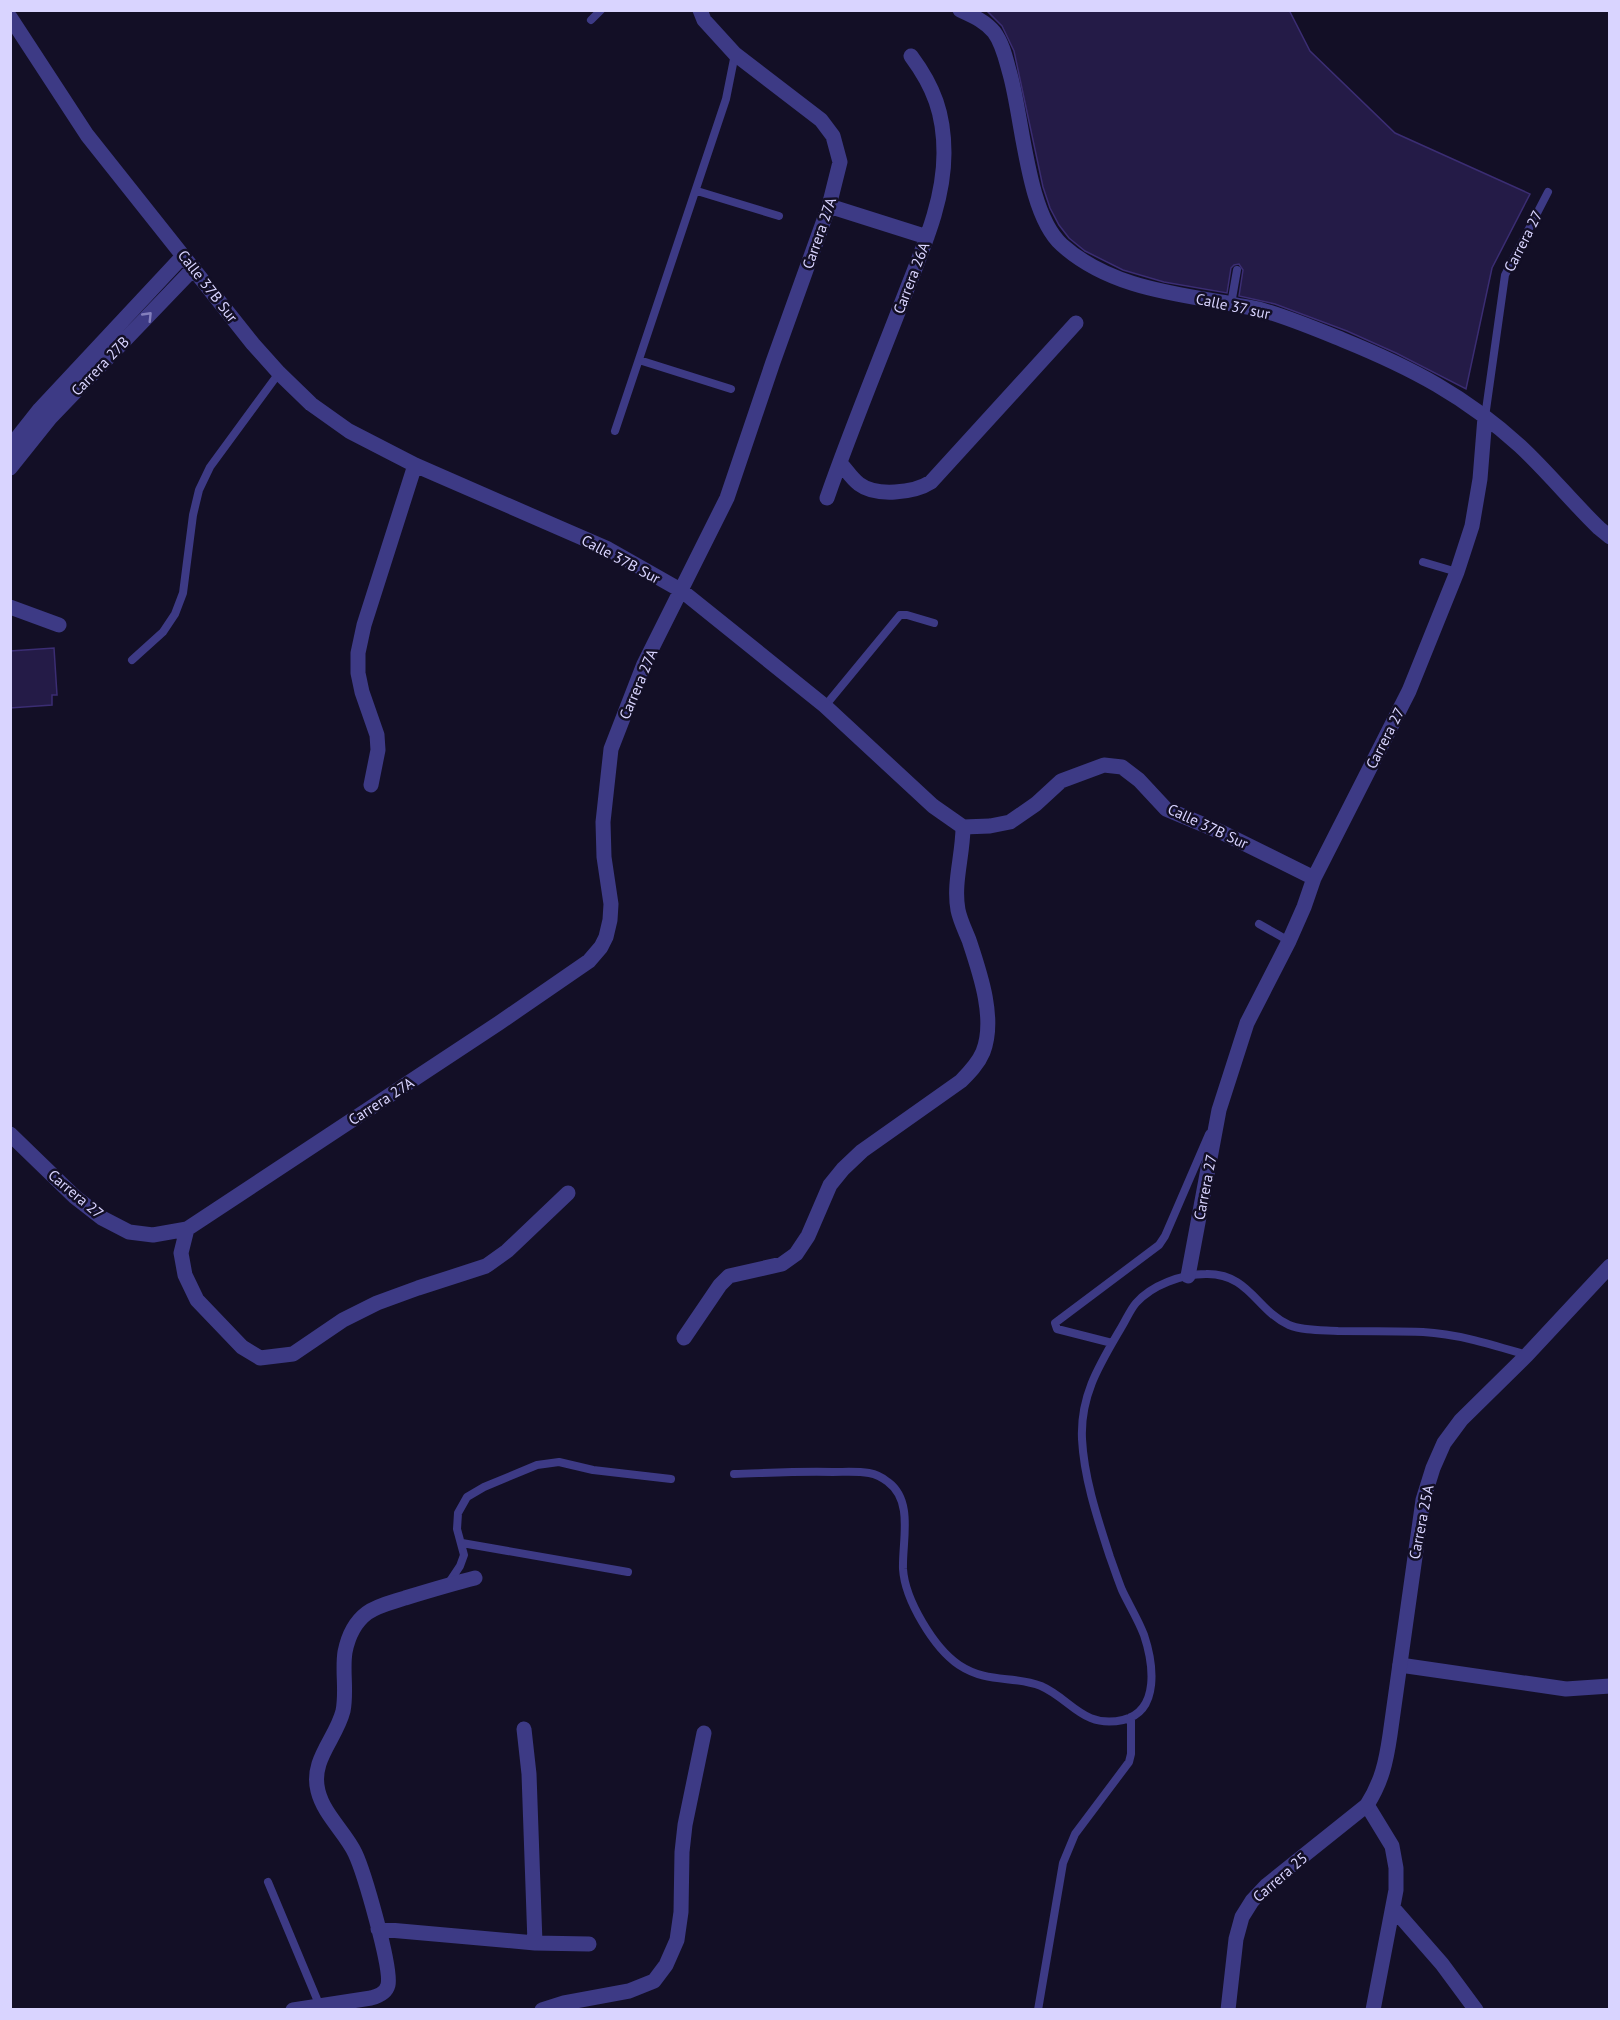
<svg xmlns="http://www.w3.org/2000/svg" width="1620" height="2020" font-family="'PT Sans',sans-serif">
<rect width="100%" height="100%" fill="#130f26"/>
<path fill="#241b47" stroke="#3b2d73" stroke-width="1.5" d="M986,10h303l21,41 85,82 135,61 -38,74 -26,121 -70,-36 -49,-22 -72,-27 -36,-8 4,-26 -4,-6 -5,1 -3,3 -4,25 -63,-11 -41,-12 -38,-19 -16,-13 -10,-13 -9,-17 -7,-21 -29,-136 -12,-25z
M54,648l3,47h-5v10l-42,3v-57z"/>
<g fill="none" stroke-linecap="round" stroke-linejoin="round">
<path stroke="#3d3a85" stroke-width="8" d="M591,20l10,-10
M697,191l82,25
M1231,304l6,-34
M639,360l92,29
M1485,417l20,-142 43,-83
M615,431l111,-332 9,-45
M1423,562l34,10
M132,660l31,-28 12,-18 8,-21 10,-78 6,-25 11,-23 69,-94
M825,706l75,-91h7l27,8
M1259,924l30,17
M1112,1343l-55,-14 -2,-6 104,-78 6,-9 44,-102
M734,1474c33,-1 66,-3 99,-2 12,0 24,-1 36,1 6,1 14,5 19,9 26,19 14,59 15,87 2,31 31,79 56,96 29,19 53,10 82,21 30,13 42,43 82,34 38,-9 30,-58 21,-85 -6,-16 -15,-30 -22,-45 -4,-10 -8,-22 -12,-33 -12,-37 -26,-78 -28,-118 -2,-44 18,-75 39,-111 5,-8 9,-18 15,-25 16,-18 46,-29 70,-29 43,-1 51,37 83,51 14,6 34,5 49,6 28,0 57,0 85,1 36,2 70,13 104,23
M462,1543l166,29
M448,1584l12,-18 4,-11 -7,-26 1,-16 9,-16 17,-10 53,-22 22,-3 34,8 78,9
M268,1882l51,122
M1038,2010l25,-147 12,-29 54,-72 2,-8v-37"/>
<path stroke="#3d3a85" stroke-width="15" d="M960,10c13,6 25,11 34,22 9,12 12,28 16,42 13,46 17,140 52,171 46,41 107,48 165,58 11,3 24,4 35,7 28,8 54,19 81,30 69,28 122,56 177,106 28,26 52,56 79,82l11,9
M10,17l77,118 166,209 26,29 32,31 38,27 66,34 193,84 74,42 143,115 108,100 30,21 27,-1 20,-4 26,-18 25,-23 43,-16 18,2 17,13 27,29 55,23 93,46
M829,206l98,31
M10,447l30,-38 143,-153
M840,463c6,6 11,15 19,21 17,13 55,9 72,-2l145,-159
M10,468l40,-50 144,-150
M827,498c23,-66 50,-131 75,-196 18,-48 42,-97 42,-149 0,-39 -10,-66 -33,-97
M10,607l49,18
M371,785l7,-35 -1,-15 -15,-43 -4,-19v-20l6,-28 51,-160
M10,1134l65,63 27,21 27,14 24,3 34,-6 312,-206 90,-62 12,-14 5,-10 4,-17 1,-16 -7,-47 -1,-35 8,-73 33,-85 83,-166 46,-136 56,-156 11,-44 -7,-26 -12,-16 -86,-66 -31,-34 -4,-10
M187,1229l-6,24 4,22 12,25 45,47 18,11 33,-4 50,-34 34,-17 41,-15 68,-22 21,-15 61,-58
M1188,1276l31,-166 28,-87 42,-82 15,-34 10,-29 95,-187 48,-119 15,-46 8,-47 5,-62
M684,1338l36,-53 9,-9 53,-12 14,-10 12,-18 22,-51 13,-16 19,-18 99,-70c8,-8 17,-17 22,-29 13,-33 -3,-79 -14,-112 -4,-10 -9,-20 -11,-30 -5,-27 5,-55 5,-83
M1400,1665l166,24 44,-3
M524,1729l5,45 6,169
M1367,1805l25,41 4,22v22l-23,120
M1393,1908l49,56 34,46
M378,1929l157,14 54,1
M293,2010l78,-12c8,-2 15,-5 17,-13 4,-17 -24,-113 -33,-132 -10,-21 -31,-38 -37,-62 -8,-31 18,-52 25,-80 4,-20 -1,-40 2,-59 3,-15 10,-30 22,-39 11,-8 26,-11 38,-15 23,-7 46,-14 70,-20
M542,2010l22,-7 65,-12 25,-10 12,-16 11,-25 4,-28 1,-60 3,-27 19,-92"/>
<path stroke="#3d3a85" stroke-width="15" d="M1228,2010l8,-71 6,-22 10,-16 15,-16 100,-80c15,-24 19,-43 23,-70l33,-235 10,-32 11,-25 17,-23 66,-65 83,-89"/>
</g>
<defs><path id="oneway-chevron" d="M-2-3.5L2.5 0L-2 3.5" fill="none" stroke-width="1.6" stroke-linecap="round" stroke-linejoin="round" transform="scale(1.5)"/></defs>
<use stroke="#837fbc" href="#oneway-chevron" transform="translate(148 316) rotate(-46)"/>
<g text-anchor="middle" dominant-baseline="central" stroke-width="5" stroke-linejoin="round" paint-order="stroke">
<g font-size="15" fill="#d9d4ff" stroke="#130f26">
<text transform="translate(819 233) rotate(-71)">Carrera 27A</text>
<text transform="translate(1523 241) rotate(-63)">Carrera 27</text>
<text transform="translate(911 278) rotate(-69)">Carrera 26A</text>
<text transform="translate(208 286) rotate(52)">Calle 37B Sur</text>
<text transform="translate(1233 306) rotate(12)">Calle 37 sur</text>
<text transform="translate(100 366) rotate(-46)">Carrera 27B</text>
<text transform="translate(621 559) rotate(28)">Calle 37B Sur</text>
<text transform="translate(638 684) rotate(-67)">Carrera 27A</text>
<text transform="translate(1385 738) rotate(-63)">Carrera 27</text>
<text transform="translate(1208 826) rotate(25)">Calle 37B Sur</text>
<text transform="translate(381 1101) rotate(-33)">Carrera 27A</text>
<text transform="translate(1205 1187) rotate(-79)">Carrera 27</text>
<text transform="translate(76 1194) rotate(40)">Carrera 27</text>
<text transform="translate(1421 1522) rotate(-79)">Carrera 25A</text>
<text transform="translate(1280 1877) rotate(-41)">Carrera 25</text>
</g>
</g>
<rect width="1620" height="2020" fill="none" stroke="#d9d4ff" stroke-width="24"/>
</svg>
